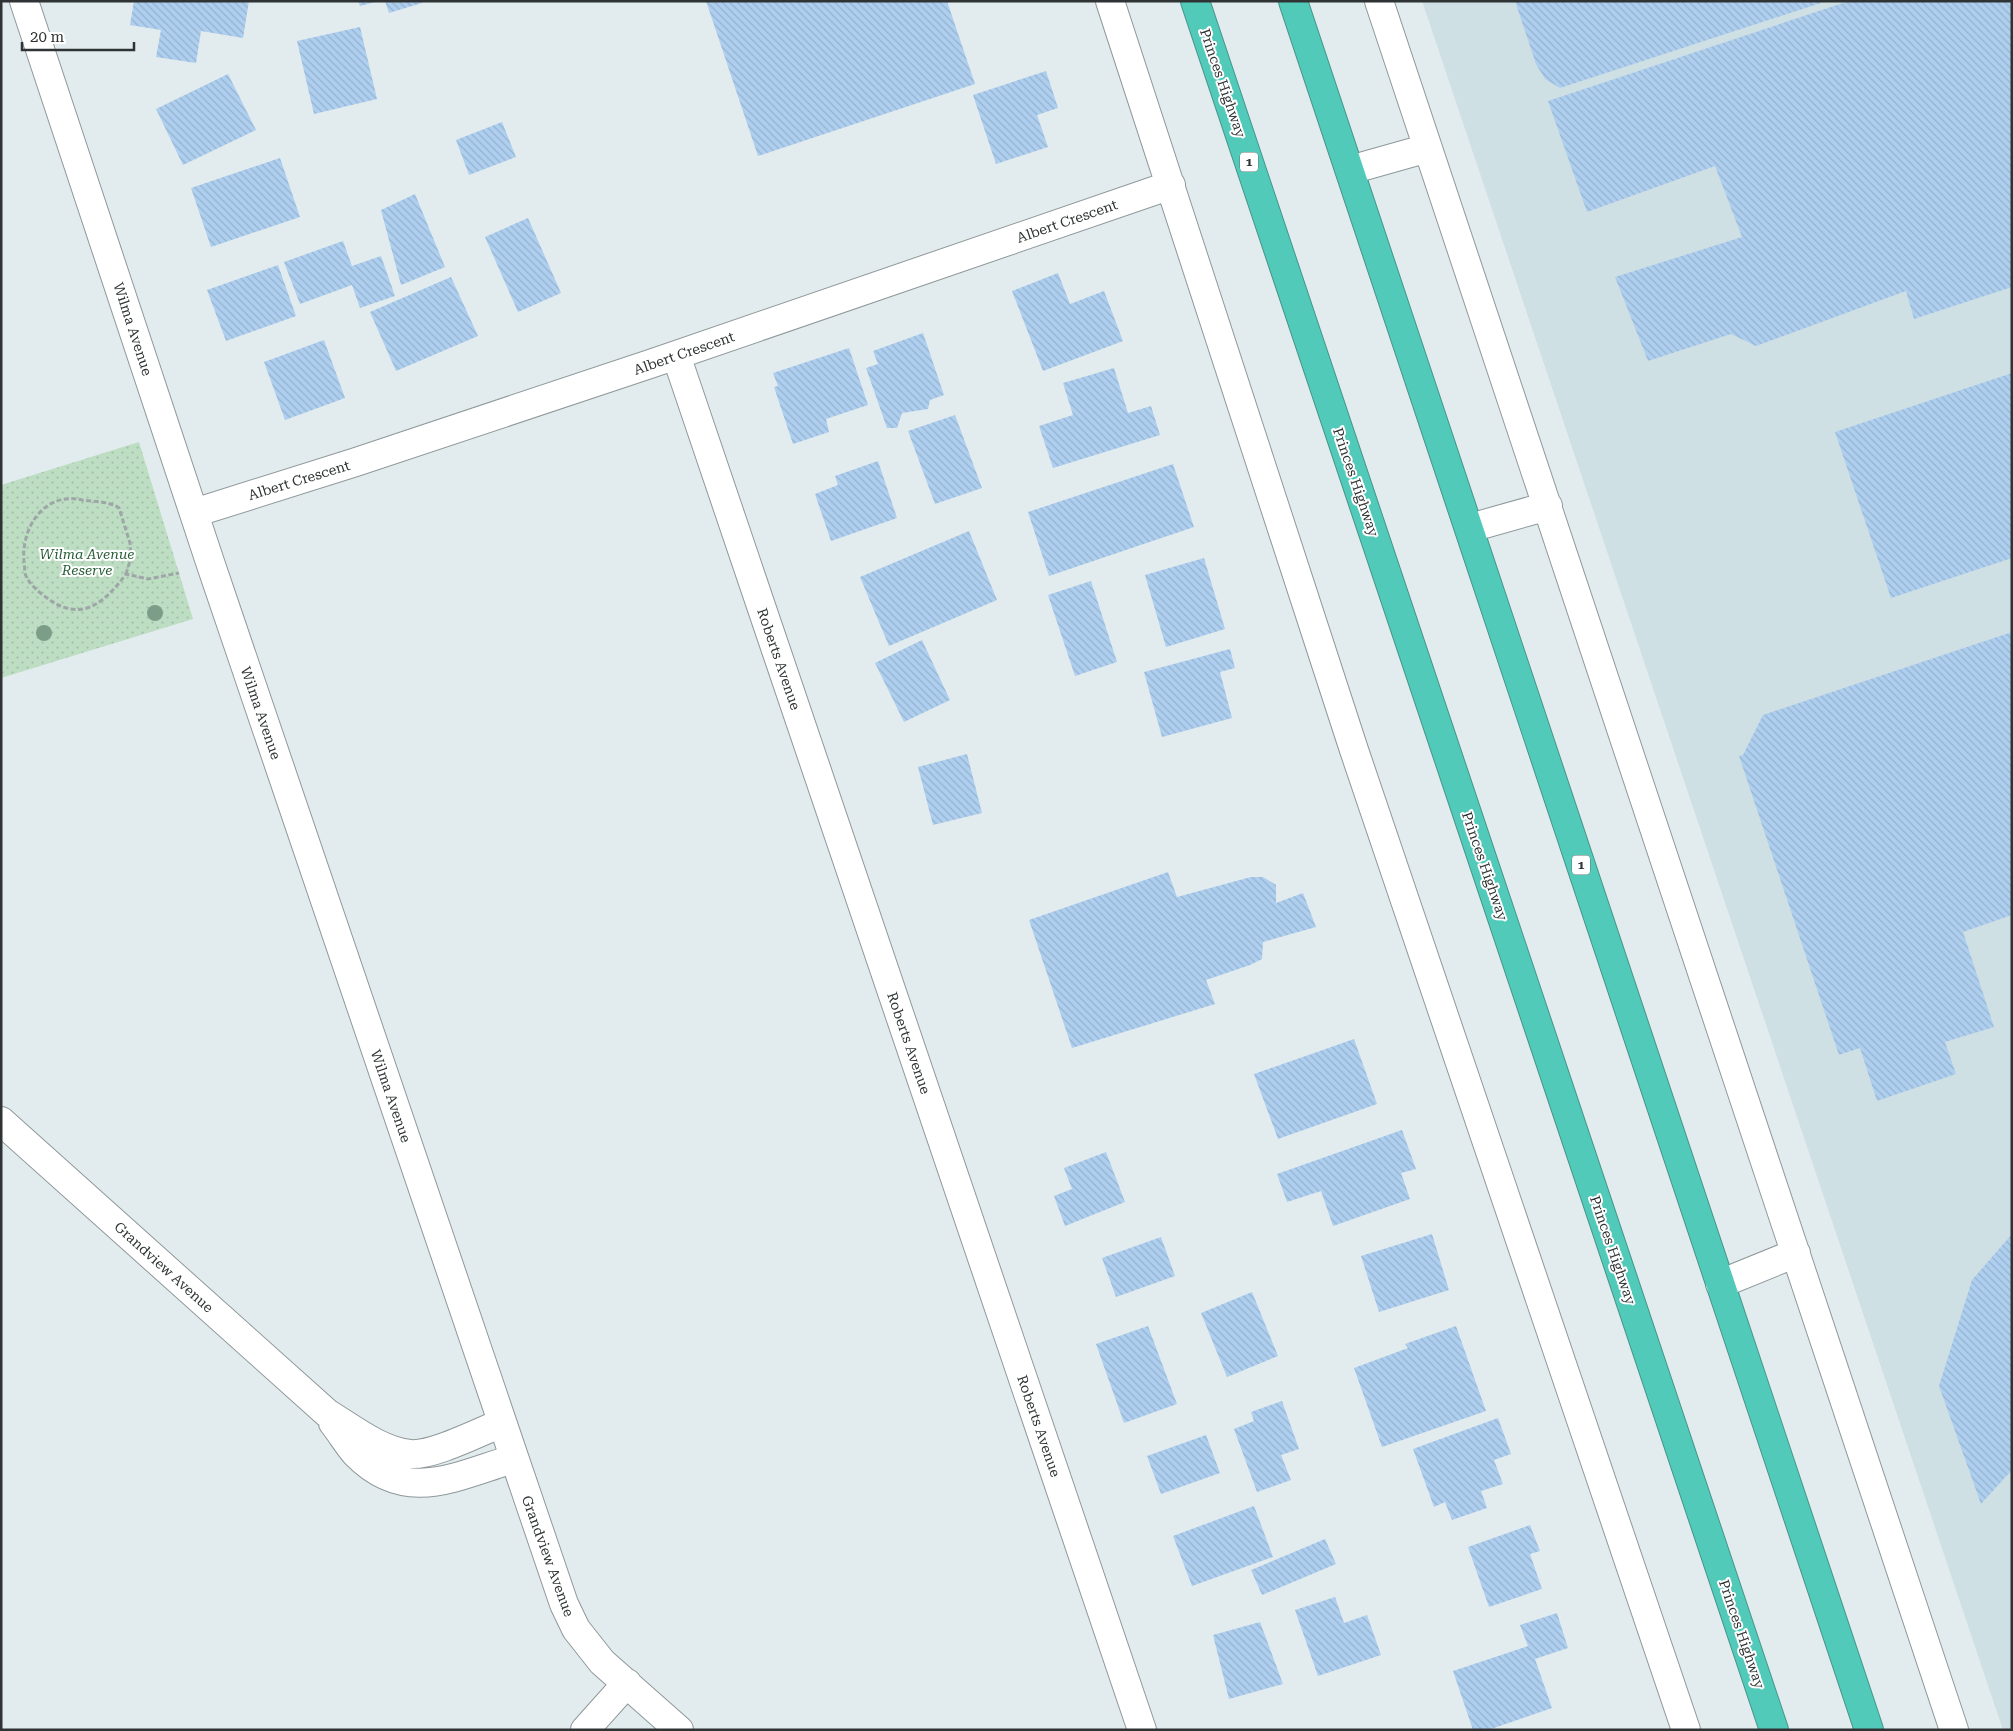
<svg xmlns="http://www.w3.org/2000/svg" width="2013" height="1731" font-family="'Roboto Serif',serif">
<defs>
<pattern id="park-dots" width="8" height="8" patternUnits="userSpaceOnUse" patternTransform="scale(1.25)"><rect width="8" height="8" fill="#bddec3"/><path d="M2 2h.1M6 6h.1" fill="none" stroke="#a3bfa8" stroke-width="1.8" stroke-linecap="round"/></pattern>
<pattern id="building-back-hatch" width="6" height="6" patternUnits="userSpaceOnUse" patternTransform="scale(1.25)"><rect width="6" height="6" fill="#aecfef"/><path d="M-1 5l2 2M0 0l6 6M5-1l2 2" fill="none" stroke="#96b2ce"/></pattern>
</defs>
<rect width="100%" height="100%" fill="#e2ecee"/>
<path fill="#cfe0e5" d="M1422,1h590v1729h-9z"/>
<path fill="url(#park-dots)" d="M139,442l54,177 -192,59v-193z"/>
<path fill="url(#building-back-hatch)" d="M134,1h115l-6,37 -42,-7 -5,32 -40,-6 5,-27 -31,-5z
M358,1h17v1l-15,4z
M385,1h37v2l-33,10z
M706,1h241l28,83 -217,72z
M1515,1h309v1l-264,86 -15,-9 -9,-15z
M1849,1h163v286l-98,32 -8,-28 -150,55 -25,-12 -83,27 -33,-84 127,-40 -27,-71 -128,46 -39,-111z
M360,27l17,72 -63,15 -17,-73z
M1046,71l12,37 -21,7 11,32 -52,17 -23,-69z
M228,74l28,56 -73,35 -27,-56z
M502,122l14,35 -47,18 -13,-35z
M280,158l20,59 -89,30 -20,-59z
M415,194l30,73 -44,18 -20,-75z
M528,218l33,75 -43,19 -33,-75z
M343,241l9,25 29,-10 14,40 -35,12 -8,-23 -52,19 -16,-42z
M278,265l18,51 -70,25 -19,-51z
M1058,273l12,31 34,-13 19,50 -80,30 -31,-80z
M451,277l27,59 -82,35 -26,-59z
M923,333l21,62 -14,5 -2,9 -26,4 -5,15h-10l-21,-60 12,-4 -5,-13z
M324,340l21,58 -60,22 -21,-58z
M849,348l19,57 -42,14 3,13 -36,12 -19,-57 4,-1 -5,-13z
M1114,368l14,45 23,-7 9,29 -107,33 -14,-42 34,-11 -10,-32z
M2012,373v185l-121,40 -56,-166z
M955,415l27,73 -47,16 -27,-73z
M878,461l19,57 -66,23 -16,-47 23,-9 -3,-9z
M1173,464l21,63 -145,49 -21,-64z
M969,531l28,69 -108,46 -29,-69z
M1204,558l21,71 -59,18 -21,-72z
M1091,581l26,81 -42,14 -27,-81z
M2012,632v283l-49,17 31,95 -49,15 11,32 -79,27 -17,-53 -21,7 -100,-299 4,-1 20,-40z
M922,640l28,60 -46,22 -29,-59z
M1230,649l5,19 -15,4 12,46 -70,19 -18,-65z
M967,754l15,59 -49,12 -15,-58z
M1168,872l9,25 74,-20h12l13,8v18l27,-10 13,34 -53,15 -1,17 -12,6 -44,15 9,24 -143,44 -43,-128z
M1354,1039l23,65 -99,35 -24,-65z
M1402,1130l14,39 -15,4 9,26 -77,27 -12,-35 -34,11 -10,-28z
M1106,1152l19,50 -60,24 -11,-30 18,-7 -8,-21z
M1432,1234l17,56 -70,22 -18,-56z
M2012,1234v236l-31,34 -42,-118 33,-106z
M1161,1237l14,39 -59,21 -14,-39z
M1252,1292l26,64 -51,21 -26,-64z
M1148,1326l29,78 -53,19 -28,-79z
M1456,1326l30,85 -104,36 -28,-79 54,-20 -3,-4z
M1282,1401l17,48 -18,6 10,25 -34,12 -23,-63 20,-8 -3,-9z
M1498,1418l13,36 -17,6 9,24 -22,7 6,17 -35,12 -7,-18 -11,5 -21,-58z
M1206,1435l14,38 -59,21 -14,-38z
M1254,1506l19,51 -81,29 -19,-50z
M1530,1525l10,26 -10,3 12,35 -53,18 -21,-60z
M1325,1539l11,25 -74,31 -11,-25z
M1335,1597l9,26 23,-8 14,40 -63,21 -23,-66z
M1557,1613l11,35 -33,11 17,49 -64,22h-15l-20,-59 75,-25 -8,-21z
M1260,1622l23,62 -54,15 -16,-64z"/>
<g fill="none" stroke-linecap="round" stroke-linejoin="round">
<defs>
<path id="street" d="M24,1l186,561 354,1042 12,25 26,33 77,68
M1110,1l244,749 332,980
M1379,1l575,1729
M1350,170l78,-22
M676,355l466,1375
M194,513l162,-51 297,-99 518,-178
M1470,528l78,-22
M1,1121l326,292c25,15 53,38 83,41 23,2 69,-22 92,-31
M1720,1284l76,-31
M333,1423c8,10 15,22 23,31 50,51 100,22 157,5
M585,1730l42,-47"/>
<path id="highway" d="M1195,1l579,1729
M1293,1l576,1729"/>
</defs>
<use href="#street" stroke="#8f989a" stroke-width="30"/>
<use href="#highway" stroke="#46958a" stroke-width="30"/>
<path stroke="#9ea6a7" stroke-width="3" stroke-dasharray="5 2.5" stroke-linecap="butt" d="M126,574l5,-16 -1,-15 -11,-35c-10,-7 -24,-6 -37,-8 -37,-9 -61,27 -58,61 1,4 0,11 2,15 4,9 14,17 21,22 35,26 58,4 79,-24l22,5 31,-6"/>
<use href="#street" stroke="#fff" stroke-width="28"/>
<use href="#highway" stroke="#52cab9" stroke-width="28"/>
</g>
<g fill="#7c9e89">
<circle cx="155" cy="613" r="8"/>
<circle cx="44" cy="633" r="8"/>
</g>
<g text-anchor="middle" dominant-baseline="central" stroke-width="4" stroke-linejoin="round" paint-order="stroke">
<g fill="#fff" stroke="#6d7071" stroke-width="1">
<rect x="1240" y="152.5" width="18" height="19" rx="4"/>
<rect x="1572" y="855.5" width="18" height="19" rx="4"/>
</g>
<g font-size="12" font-weight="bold" fill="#2f3334">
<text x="1249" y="162">1</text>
<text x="1581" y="865">1</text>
</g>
<g font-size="14" fill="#2f3334" stroke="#fff">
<text transform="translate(1223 83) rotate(71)">Princes Highway</text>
<text transform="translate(1067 221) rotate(-19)">Albert Crescent</text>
<text transform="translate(133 329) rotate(72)">Wilma Avenue</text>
<text transform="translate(684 353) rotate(-19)">Albert Crescent</text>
<text transform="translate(299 480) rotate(-17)">Albert Crescent</text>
<text transform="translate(1356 482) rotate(71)">Princes Highway</text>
<text transform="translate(779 659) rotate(71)">Roberts Avenue</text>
<text transform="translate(261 713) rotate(71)">Wilma Avenue</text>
<text transform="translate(1485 866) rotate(71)">Princes Highway</text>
<text transform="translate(909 1043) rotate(71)">Roberts Avenue</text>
<text transform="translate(391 1096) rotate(71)">Wilma Avenue</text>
<text transform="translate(1613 1250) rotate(71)">Princes Highway</text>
<text transform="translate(164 1267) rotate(42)">Grandview Avenue</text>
<text transform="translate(1039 1426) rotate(71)">Roberts Avenue</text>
<text transform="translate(548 1556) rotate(70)">Grandview Avenue</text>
<text transform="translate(1742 1634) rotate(71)">Princes Highway</text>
</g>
<g font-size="14" font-style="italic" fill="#285e37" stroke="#fff">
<text x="87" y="554">Wilma Avenue<tspan x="87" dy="16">Reserve</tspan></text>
</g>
</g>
<rect width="2013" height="1731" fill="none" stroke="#2f3334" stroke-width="5"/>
<path d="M22 42v8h112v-8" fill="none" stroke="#2f3334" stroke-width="2.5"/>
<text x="30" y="42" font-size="15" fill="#2f3334" stroke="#ffffff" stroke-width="4" paint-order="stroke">20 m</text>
</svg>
